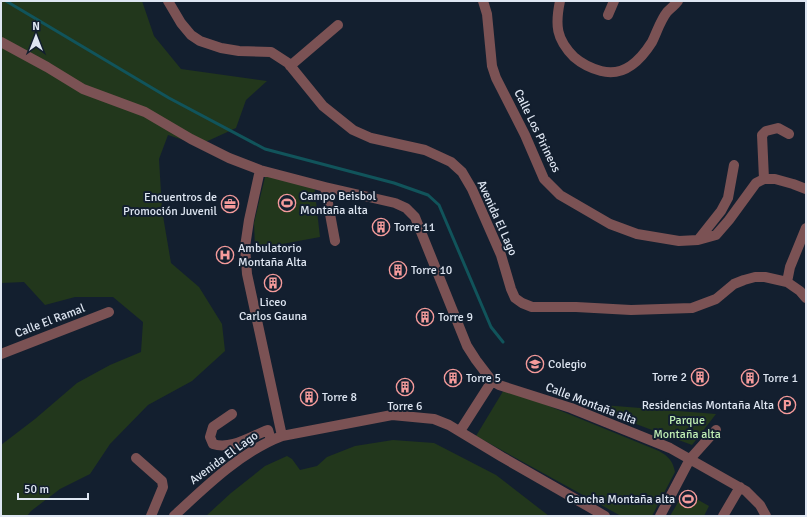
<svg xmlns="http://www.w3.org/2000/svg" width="807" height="517" font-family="Signika,sans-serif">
<rect width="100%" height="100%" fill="#131f2f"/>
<path fill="#22371c" d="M1,1h141l12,35 27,33 86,12 -21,19 -10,28 -37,17 -31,-10 -9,24 3,51 9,53 28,24 23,37 3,27 -33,30 -44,24 -38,39 -20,30 -30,15 -29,22 -4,5h-26v-71l34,-26 42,-36 33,-18 31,-13 2,-30 -30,-25h-38l-30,8 -21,-23 -23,1z
M266,173l48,11 6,53 -65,12 -1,-26z
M505,388l154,63c9,5 14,10 16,21l-23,44h-31l-145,-80z
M590,404l126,10 -24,31 -104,-39z
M393,440l41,3 62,32 53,41h-343l25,-23 34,-27 22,-10 5,3 8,11 17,-4 10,-9 28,-11z
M684,492l25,14 -5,10h-34z"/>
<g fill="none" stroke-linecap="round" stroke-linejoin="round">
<path stroke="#11545b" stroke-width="3" d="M6,1l163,97 96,51 129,34 34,12 11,10 52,122 12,15"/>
<path stroke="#7b5254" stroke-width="10" d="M168,1l13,22 10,12 9,6 21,7 18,3 32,1 17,11 35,43 30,24 18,8 54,12 26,12 11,10 10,17 29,66 10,34 4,9 7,5 10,4h44l55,3 61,-2 24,-9 18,-15 10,-4 11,-3h10l22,5 13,9 6,7
M483,1l4,13 5,52 4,12 29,57 19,44 16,16 50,29 27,10 42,7 19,-1 18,-5 13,-15 27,-37 8,-4h11l18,5 13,5
M560,1c-5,24 -4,38 14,56 8,7 16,11 27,14 23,6 39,-10 51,-29 5,-10 8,-21 15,-30 4,-4 8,-7 11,-11
M608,15l6,-14
M1,42l46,25 36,22 62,23 46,27 38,19 31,12
M290,66l48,-41
M764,179l-2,-44 4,-4 12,-3 11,6
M325,187l10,54
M698,240l23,-29 7,-13 6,-33
M787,282l3,-15 16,-39
M1,354l108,-42
M232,414l-19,13 -3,10 3,7c18,6 38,-8 55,-14l3,10
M460,431l32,-50 7,4 72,23 99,40 76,43 14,14 6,11
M282,436l-35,-162 -2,-27 4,-27 11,-50 65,17 70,16 11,5 9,9 52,129 9,14 16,21
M136,458l26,23 1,6 -12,29
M174,516c31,-29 68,-65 108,-80l110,-21 42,4 15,6 53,32 103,59
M660,516l30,-57 26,-29
M723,516l17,-29"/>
</g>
<defs>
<symbol id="stadium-ring" viewBox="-11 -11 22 22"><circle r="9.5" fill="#131f2f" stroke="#f59b9b" stroke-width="1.5"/><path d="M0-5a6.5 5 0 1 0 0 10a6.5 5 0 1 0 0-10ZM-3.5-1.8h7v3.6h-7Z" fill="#f59b9b"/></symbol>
<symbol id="office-ring" viewBox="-11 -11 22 22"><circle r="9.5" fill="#131f2f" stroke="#f59b9b" stroke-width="1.5"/><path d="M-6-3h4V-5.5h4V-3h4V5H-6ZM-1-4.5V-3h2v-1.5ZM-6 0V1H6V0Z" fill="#f59b9b"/></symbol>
<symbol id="building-ring" viewBox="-11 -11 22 22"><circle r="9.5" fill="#131f2f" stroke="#f59b9b" stroke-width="1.5"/><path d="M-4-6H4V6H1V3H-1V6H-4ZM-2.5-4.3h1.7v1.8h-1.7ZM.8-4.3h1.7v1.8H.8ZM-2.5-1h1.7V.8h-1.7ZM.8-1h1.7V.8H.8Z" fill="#f59b9b"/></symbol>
<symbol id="hospital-ring" viewBox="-11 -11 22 22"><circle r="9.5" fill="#131f2f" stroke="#f59b9b" stroke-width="1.5"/><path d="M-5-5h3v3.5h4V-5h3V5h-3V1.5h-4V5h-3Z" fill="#f59b9b"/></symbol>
<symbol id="school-ring" viewBox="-11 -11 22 22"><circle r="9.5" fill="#131f2f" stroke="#f59b9b" stroke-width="1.5"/><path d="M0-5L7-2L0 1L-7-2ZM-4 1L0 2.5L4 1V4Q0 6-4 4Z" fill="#f59b9b"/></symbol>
<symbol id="parking-ring" viewBox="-11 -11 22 22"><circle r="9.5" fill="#131f2f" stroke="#f59b9b" stroke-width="1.5"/><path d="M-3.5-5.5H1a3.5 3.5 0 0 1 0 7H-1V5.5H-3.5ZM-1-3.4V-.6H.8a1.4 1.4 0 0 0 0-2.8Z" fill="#f59b9b"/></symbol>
</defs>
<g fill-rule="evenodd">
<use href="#stadium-ring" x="277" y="193" width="20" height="20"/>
<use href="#office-ring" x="220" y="194" width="20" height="20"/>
<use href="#building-ring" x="371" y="217" width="20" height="20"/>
<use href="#hospital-ring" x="215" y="245" width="20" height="20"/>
<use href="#building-ring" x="388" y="260" width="20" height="20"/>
<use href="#building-ring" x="263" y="273" width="20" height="20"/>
<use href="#building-ring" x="415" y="307" width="20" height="20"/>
<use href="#school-ring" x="525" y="354" width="20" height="20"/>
<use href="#building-ring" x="690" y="367" width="20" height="20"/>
<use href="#building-ring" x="443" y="368" width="20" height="20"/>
<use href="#building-ring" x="740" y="368" width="20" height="20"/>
<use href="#building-ring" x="395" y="377" width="20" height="20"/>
<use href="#building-ring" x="299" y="387" width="20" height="20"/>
<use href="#parking-ring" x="777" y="395" width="20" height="20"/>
<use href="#stadium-ring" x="678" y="489" width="20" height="20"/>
</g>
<g text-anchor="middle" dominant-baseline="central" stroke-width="4" stroke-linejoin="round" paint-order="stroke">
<g font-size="12" fill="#dee6f2" stroke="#131f2f">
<text transform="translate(537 131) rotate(64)">Calle Los Pirineos</text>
<text transform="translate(497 218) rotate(66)">Avenida El Lago</text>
<text transform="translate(50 321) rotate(-21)">Calle El Ramal</text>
<text transform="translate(591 404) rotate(21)">Calle Montaña alta</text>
<text transform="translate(224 458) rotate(-36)">Avenida El Lago</text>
</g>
<g font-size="12" fill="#dee6f2" stroke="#131f2f" text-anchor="start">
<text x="300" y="196">Campo Beisbol<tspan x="300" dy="14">Montaña alta</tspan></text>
<text x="217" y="197" text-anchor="end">Encuentros de<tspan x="217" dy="14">Promoción Juvenil</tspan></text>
<text x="394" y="227">Torre 11</text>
<text x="238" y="248">Ambulatorio<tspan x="238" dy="14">Montaña Alta</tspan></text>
<text x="411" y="270">Torre 10</text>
<text x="273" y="302" text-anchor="middle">Liceo<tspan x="273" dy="14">Carlos Gauna</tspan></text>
<text x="438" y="317">Torre 9</text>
<text x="548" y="364">Colegio</text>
<text x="687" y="377" text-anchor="end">Torre 2</text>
<text x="466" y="378">Torre 5</text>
<text x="763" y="378">Torre 1</text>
<text x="322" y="397">Torre 8</text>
<text x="774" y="405" text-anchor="end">Residencias Montaña Alta</text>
<text x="405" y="406" text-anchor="middle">Torre 6</text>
<text x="675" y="499" text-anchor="end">Cancha Montaña alta</text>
</g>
<g font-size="12" fill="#bfeeb3" stroke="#131f2f">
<text x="687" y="420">Parque<tspan x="687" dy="14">Montaña alta</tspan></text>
</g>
</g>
<rect width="807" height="517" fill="none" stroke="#dee6f2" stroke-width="4"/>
<g transform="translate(36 36)" stroke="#131f2f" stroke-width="3" paint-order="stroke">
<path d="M0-3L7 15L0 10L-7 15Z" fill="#dee6f2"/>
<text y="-6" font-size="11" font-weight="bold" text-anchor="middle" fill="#dee6f2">N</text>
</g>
<path d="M18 493v6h70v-6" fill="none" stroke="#dee6f2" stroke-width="2"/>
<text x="24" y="493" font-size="12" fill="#dee6f2" stroke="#131f2f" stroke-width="3" paint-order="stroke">50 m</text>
</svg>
